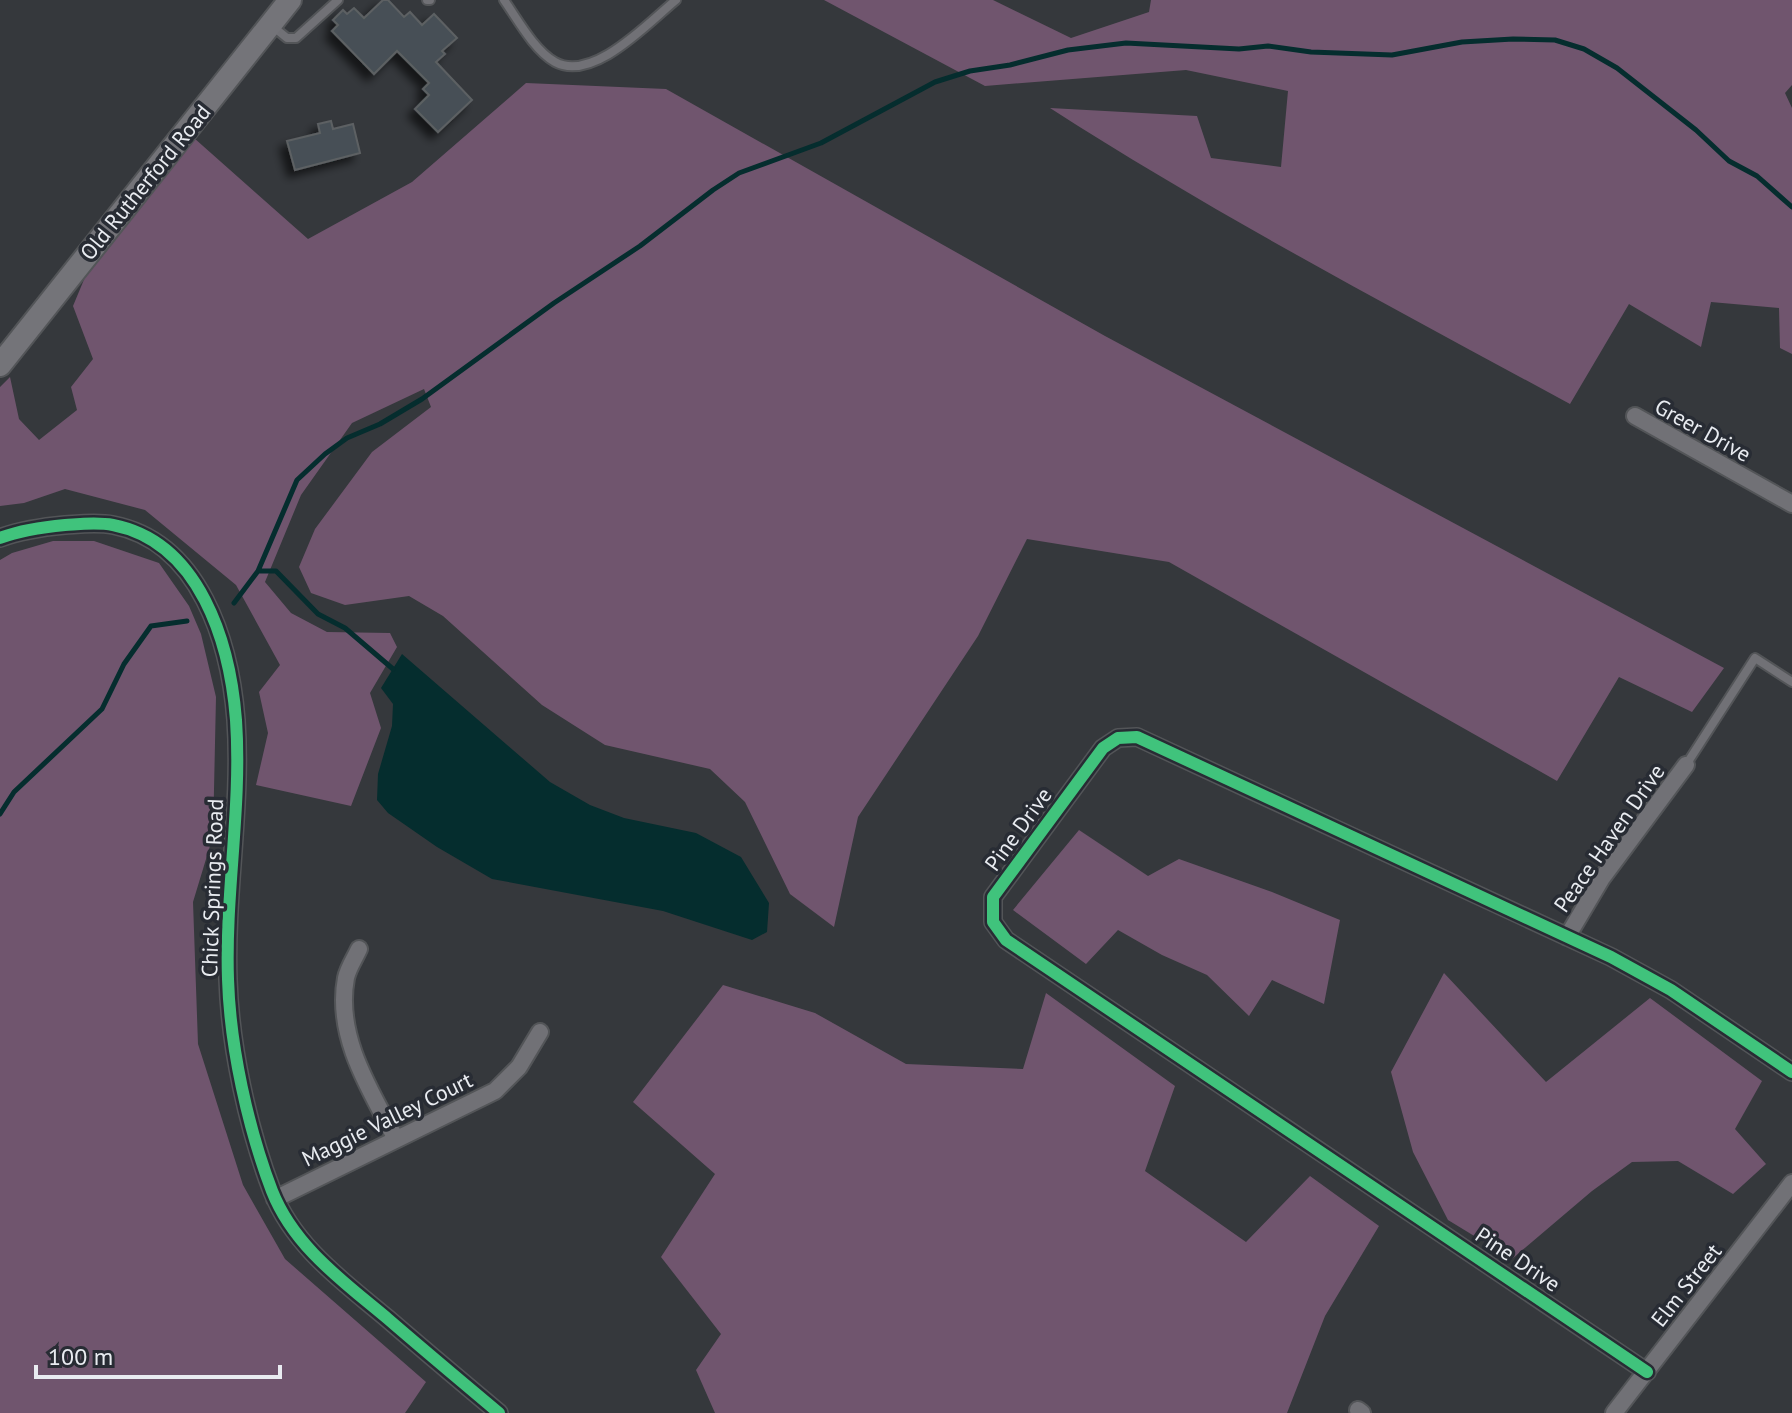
<svg xmlns="http://www.w3.org/2000/svg" width="1792" height="1413" font-family="'PT Sans',sans-serif">
<defs>
<filter id="shadow"><feDropShadow dx="-7" dy="7" stdDeviation="4" flood-color="#0009"/></filter>
</defs>
<rect width="100%" height="100%" fill="#35383c"/>
<path fill="#70556e" d="M824,0h169l78,38 78,-26 2,-12h641v85l-7,8 7,15v246l-12,-6 -1,-40 -68,-6 -10,45 -72,-43 -59,100c-175,-95 -352,-188 -520,-296l147,8 14,42 70,9 7,-76 -102,-21 -201,16z
M526,83l140,6 439,247 619,332 -32,44 -73,-35 -62,104 -388,-219 -142,-23 -49,97 -120,181 -24,110 -44,-33 -45,-92 -35,-33 -105,-24 -63,-40 -99,-89 -34,-20 -64,9 -34,-12 -12,-26 16,-38 57,-77 59,-45 -7,-18 -72,34 -51,72 -36,87 26,31 36,19 63,1 7,14 -27,46 11,35 -30,78 -95,-21 12,-52 -9,-41 21,-27 -44,-80 -91,-75 -80,-21 -41,14 -24,3v-119l10,-10 9,42 20,21 38,-30 -6,-23 22,-28 -20,-53 15,-36 106,-132 114,101 104,-57z
M53,541h41l65,22 30,43 12,28 15,63 -3,139 -20,66 5,142 45,141 42,74 141,123 -21,31h-405v-853l12,-7z
M1079,830l69,46 31,-17 93,33 68,28 -16,84 -52,-24 -23,36 -42,-41 -45,-20 -44,-25 -32,34 -73,-54z
M1444,973l102,109 104,-84 112,83 -27,48 31,35 -33,30 -55,-33 -46,1 -40,29 -80,68 -64,-39 -35,-68 -22,-80z
M723,985l92,28 91,51 117,5 23,-76 129,93 -30,85 101,71 64,-66 69,50 -54,90 -38,97h-572l-19,-43 25,-36 -60,-77 54,-83 -82,-72z"/>
<path fill="#052d2e" d="M402,654l148,128 40,23 34,13 72,15 45,24 28,46 -2,29 -15,8 -89,-29 -171,-32 -55,-32 -49,-34 -11,-13 1,-26 14,-48 1,-22 -12,-16z"/>
<g fill="none" stroke-linecap="round" stroke-linejoin="round">
<path stroke="#052d2e" stroke-width="5" d="M258,571h18l42,43 27,14 48,41
M234,603l24,-32 39,-91 28,-26 22,-16 33,-14 42,-25 132,-96 86,-57 73,-56 26,-17 82,-30 114,-61 35,-11 40,-6 58,-15 58,-7 113,6 29,-3 43,6 81,3 70,-13 51,-3 42,1 29,9 33,19 79,62 33,31 28,15 35,31
M0,814l14,-22 88,-83 22,-45 27,-38 36,-5"/>
</g>
<path fill="#475056" stroke="#5d6163" stroke-width="2" filter="url(#shadow)" d="M383,0h5l16,17 6,-5 12,13 12,-11 23,24 -15,13 3,3 -9,8 36,38 -34,32 -23,-23 14,-14 -6,-6 6,-6 -32,-32 -23,23 -42,-43 6,-6 -5,-5 10,-10 4,4 7,-6 10,10z
M331,121l2,8 20,-5 7,29 -65,17 -8,-29 33,-8 -2,-9z"/>
<g fill="none" stroke-linecap="round" stroke-linejoin="round">
<defs>
<path id="lane" d="M427,0h3
M504,0c14,20 30,50 51,62 38,21 94,-40 121,-62
M271,25l16,13h9l42,-38
M1686,765l69,-107 37,24"/>
<path id="street" d="M1635,416l157,88
M0,538c21,-8 43,-11 65,-13 16,-1 32,-3 48,0 87,17 117,118 123,195 6,86 -11,173 -8,259 2,68 20,149 44,212 22,56 72,91 116,128 37,32 74,63 111,94
M1567,937l35,-59 84,-113
M359,949c-4,9 -11,19 -13,29 -11,58 24,112 50,161
M275,1199l220,-108 24,-24 21,-35
M1647,1372l-641,-432 -13,-18v-25l110,-149 15,-10 19,-1 474,220 60,33 121,82
M1358,1410l4,3
M1614,1413l178,-230"/>
<path id="secondary" d="M0,365l290,-365"/>
</defs>
<use href="#lane" stroke="#535558" stroke-width="12"/>
<use href="#street" stroke="#535558" stroke-width="20"/>
<use href="#secondary" stroke="#535558" stroke-width="26"/>
<use href="#lane" stroke="#717176" stroke-width="8"/>
<use href="#street" stroke="#717176" stroke-width="16"/>
<use href="#secondary" stroke="#747479" stroke-width="22"/>
<defs>
<path id="cycleway" d="M0,538c21,-8 43,-11 65,-13 16,-1 32,-3 48,0 87,17 117,118 123,195 6,86 -11,173 -8,259 2,68 20,149 44,212 22,56 72,91 116,128 37,32 74,63 111,94
M1647,1372l-641,-432 -13,-18v-25l110,-149 15,-10 19,-1 474,220 60,33 121,82"/>
</defs>
<use href="#cycleway" stroke="#282c34" stroke-width="17"/>
<use href="#cycleway" stroke="#40c37c" stroke-width="12"/>
</g>
<g text-anchor="middle" dominant-baseline="central" stroke-width="7" stroke-linejoin="round" paint-order="stroke">
<g font-size="22" fill="#e9ecf1" stroke="#282c34">
<text transform="translate(145 182) rotate(-51)">Old Rutherford Road</text>
<text transform="translate(1703 430) rotate(29)">Greer Drive</text>
<text transform="translate(1018 829) rotate(-54)">Pine Drive</text>
<text transform="translate(1609 838) rotate(-55)">Peace Haven Drive</text>
<text transform="translate(212 888) rotate(-88)">Chick Springs Road</text>
<text transform="translate(387 1119) rotate(-26)">Maggie Valley Court</text>
<text transform="translate(1518 1259) rotate(34)">Pine Drive</text>
<text transform="translate(1686 1285) rotate(-52)">Elm Street</text>
</g>
</g>
<path d="M36 1365v12h244v-12" fill="none" stroke="#e9ecf1" stroke-width="4"/>
<text x="48" y="1365" font-size="24" fill="#e9ecf1" stroke="#282c34" stroke-width="6" paint-order="stroke">100 m</text>
</svg>
